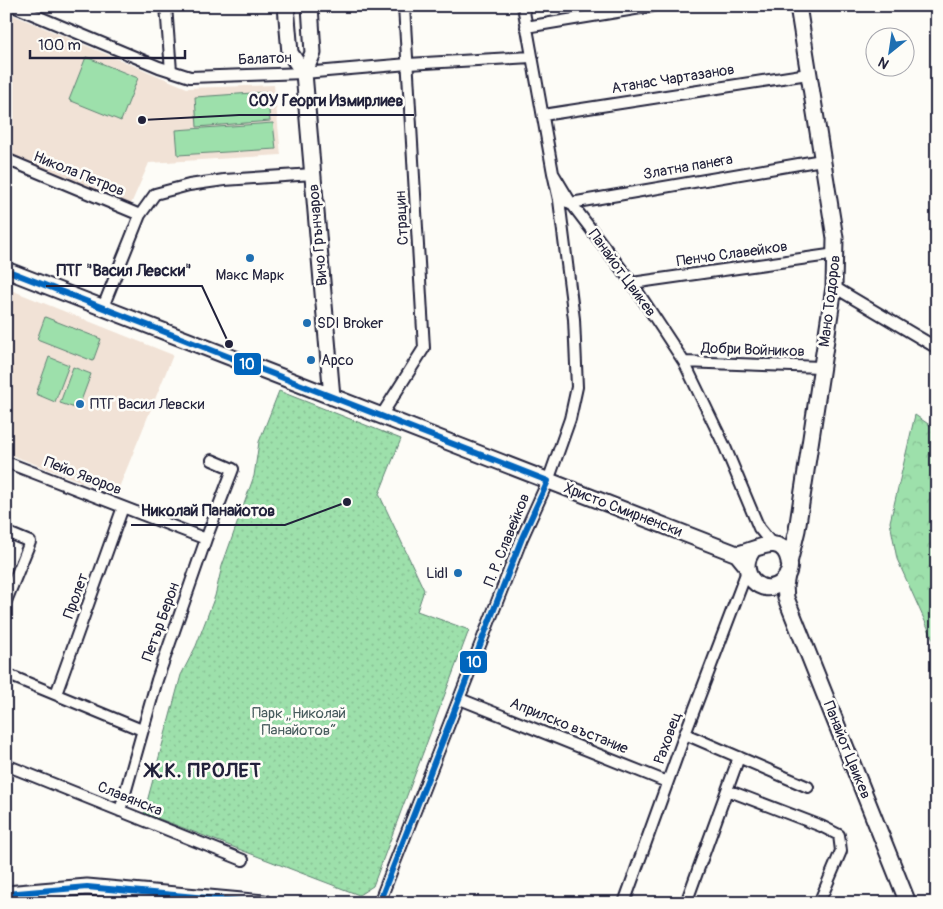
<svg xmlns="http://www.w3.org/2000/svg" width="943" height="909" font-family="Pangolin,sans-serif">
<defs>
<pattern id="forest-crowns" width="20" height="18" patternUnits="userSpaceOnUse" patternTransform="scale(1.25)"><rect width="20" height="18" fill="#9de0ab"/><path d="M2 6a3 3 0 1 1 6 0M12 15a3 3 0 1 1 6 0" fill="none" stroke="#87c094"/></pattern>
<pattern id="park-dots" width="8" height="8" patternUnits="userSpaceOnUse" patternTransform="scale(1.25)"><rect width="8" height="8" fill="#9de0ab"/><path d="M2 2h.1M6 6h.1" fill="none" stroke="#87c094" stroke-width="1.8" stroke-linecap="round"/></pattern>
</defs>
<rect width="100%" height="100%" fill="#fdfcf7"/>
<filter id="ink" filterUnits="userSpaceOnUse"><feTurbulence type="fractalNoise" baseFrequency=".02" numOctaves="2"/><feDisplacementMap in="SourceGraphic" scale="10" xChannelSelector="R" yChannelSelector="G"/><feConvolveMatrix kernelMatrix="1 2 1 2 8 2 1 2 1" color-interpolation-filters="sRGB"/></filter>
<g filter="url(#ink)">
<path fill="#f1e2d6" d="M6,12l181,76 87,-3 7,70 -132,8 -18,41 -125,-52z
M6,288l167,67 -57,140 -110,-42z"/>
<path fill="#9de0ab" stroke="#608173" d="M86,57l52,21 -17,43 -52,-21z
M267,92l3,29 -73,6 -2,-30z
M273,123l3,26 -98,6 -2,-25z
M45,317l56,22 -8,22 -56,-22z
M49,357l20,8 -14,37 -19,-8z
M73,367l18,7 -13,35 -18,-6z"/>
<path fill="url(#forest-crowns)" stroke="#608173" d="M915,415l22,15v218l-40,-89 -7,-37z"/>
<path fill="url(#park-dots)" stroke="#608173" d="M279,391l122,48 -22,55 45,96 -7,21 52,19 -96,256 -14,9 -215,-82 37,-138 15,-29 19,-50 7,-30 32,-90 5,-34z"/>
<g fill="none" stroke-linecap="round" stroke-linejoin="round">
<defs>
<path id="street" d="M13,6l146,61 31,10 114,-4 104,-9 123,-7
M166,6l5,65
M523,6l30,167 18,30 61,80 52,79 41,85 34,81 13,16
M526,27l127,-21
M543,115l265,-41
M6,159l134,56
M567,202l4,1 251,-43
M632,283l204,-29
M834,287l103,61
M103,307l37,-92 15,-21 34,-9 35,-5 89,-6
M684,362l137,5
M381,416l43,-68 -20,-342
M6,462l200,77
M6,532l24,10 -24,59
M6,674l136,56
M56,694l67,-187
M460,699l207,83
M685,734l123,53
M6,765l237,95
M727,790l94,36 18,9 2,16 -22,52
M120,811l37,-131 49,-141 27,-70 -21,-9
M379,903l143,-365 26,-57 22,-62 7,-32 -3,-68 -15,-119 -6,-27
M624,903l61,-169 62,-163
M686,903l53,-146"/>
<path id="secondary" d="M286,6l4,47 14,20
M310,6l3,47 -9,20 28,324
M6,270l731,284 9,11
M737,554c16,-2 45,-24 52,7 2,7 -1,15 -7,21 -20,18 -47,-10 -29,-32
M789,563l8,-33 37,-243 1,-49 -37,-232
M787,575l-2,11 1,12 122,305
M6,894l81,-7 177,16"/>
</defs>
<use href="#street" stroke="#22223b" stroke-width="14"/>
<use href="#secondary" stroke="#22223b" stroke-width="19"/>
<use href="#street" stroke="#fdfcf7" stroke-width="10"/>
<use href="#secondary" stroke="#fdfcf7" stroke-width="15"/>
<defs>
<path id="bus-1" d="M6,270l542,211 -26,57 -143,365
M6,894l81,-7 174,16"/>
</defs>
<use href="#bus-1" stroke="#fdfcf7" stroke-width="10"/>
<use href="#bus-1" stroke="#0065bd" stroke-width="6"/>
</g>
</g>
<g fill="#1f6fb2" stroke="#fdfcf7" stroke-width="2">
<circle cx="250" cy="258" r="5"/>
<circle cx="307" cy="323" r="5"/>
<circle cx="311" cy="360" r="5"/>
<circle cx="80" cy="404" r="5"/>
<circle cx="458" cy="573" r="5"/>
</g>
<g text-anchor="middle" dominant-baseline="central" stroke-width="5" stroke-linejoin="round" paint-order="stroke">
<g font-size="15" fill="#22223b" stroke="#fdfcf7">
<text transform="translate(265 59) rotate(-2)">Балатон</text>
<text transform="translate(673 79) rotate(-9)">Атанас Чартазанов</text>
<text transform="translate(688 167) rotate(-10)">Златна панега</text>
<text transform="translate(79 174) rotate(22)">Никола Петров</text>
<text transform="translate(402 218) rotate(-93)">Страцин</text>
<text transform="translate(318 235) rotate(-95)">Вичо Грънчаров</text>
<text transform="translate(732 254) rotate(-8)">Пенчо Славейков</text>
<text transform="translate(622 273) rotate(54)">Панайот Цвикев</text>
<text transform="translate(830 301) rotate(-83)">Мано Тодоров</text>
<text transform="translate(753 350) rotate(2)">Добри Войников</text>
<text transform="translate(83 476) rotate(21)">Пейо Яворов</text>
<text transform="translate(623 510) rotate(21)">Христо Смирненски</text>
<text transform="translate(507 540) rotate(-68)">П. Р. Славейков</text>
<text transform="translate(76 596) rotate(-70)">Пролет</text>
<text transform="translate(161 622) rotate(-70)">Петър Берон</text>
<text transform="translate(569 726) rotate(22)">Априлско въстание</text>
<text transform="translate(668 738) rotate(-70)">Раховец</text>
<text transform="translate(847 750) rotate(68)">Панайот Цвикев</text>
<text transform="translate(130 799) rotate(22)">Славянска</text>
</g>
<g font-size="15" fill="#22223b" stroke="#fdfcf7" text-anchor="start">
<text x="250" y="275" text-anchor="middle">Макс Марк</text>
<text x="317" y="323">SDI Broker</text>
<text x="321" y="360">Арсо</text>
<text x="90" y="404">ПТГ Васил Левски</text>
<text x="448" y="573" text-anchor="end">Lidl</text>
</g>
<g font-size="15" fill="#475b5d" stroke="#fdfcf7">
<text x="299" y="713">Парк „Николай<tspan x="299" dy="17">Панайотов“</tspan></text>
</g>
<g font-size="20" font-weight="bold" letter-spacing="1" fill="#22223b" stroke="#fdfcf7">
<text x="204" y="770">Ж.К. ПРОЛЕТ</text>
</g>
</g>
<path fill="none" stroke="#22223b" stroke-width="2" d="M142 120L239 115H414M229 344L202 286H46M347 502L285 525H131"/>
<g fill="#22223b" stroke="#fdfcf7" stroke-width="2">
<circle cx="142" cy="120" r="5"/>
<circle cx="229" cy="344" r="5"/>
<circle cx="347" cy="502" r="5"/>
</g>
<g font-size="16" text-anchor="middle" font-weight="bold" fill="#22223b" stroke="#fdfcf7" stroke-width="5" stroke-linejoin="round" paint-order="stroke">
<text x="326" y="106">СОУ Георги Измирлиев</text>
<text x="124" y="276">ПТГ "Васил Левски"</text>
<text x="208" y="516">Николай Панайотов</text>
</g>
<g stroke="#fdfcf7" stroke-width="2">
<rect x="233" y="352" width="29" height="24" rx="5" fill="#0065bd"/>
<rect x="459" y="650" width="29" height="24" rx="5" fill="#0065bd"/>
</g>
<g font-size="14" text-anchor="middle" font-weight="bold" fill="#fff">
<text x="247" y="369">10</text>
<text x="474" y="667">10</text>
</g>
<rect width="943" height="909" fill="none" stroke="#fdfcf7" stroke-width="25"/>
<rect x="12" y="12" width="918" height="884" fill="none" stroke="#22223b" stroke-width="2" filter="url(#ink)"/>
<g transform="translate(890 52) rotate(210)"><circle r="24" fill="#fdfcf7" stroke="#a5a5ac"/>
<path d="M0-4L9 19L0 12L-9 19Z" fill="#1f6fb2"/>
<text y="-8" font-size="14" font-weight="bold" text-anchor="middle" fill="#22223b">N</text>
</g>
<path d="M30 50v8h155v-8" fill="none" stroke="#22223b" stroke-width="2.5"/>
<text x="38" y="50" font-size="15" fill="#22223b" stroke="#fdfcf7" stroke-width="4" paint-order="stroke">100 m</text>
</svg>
